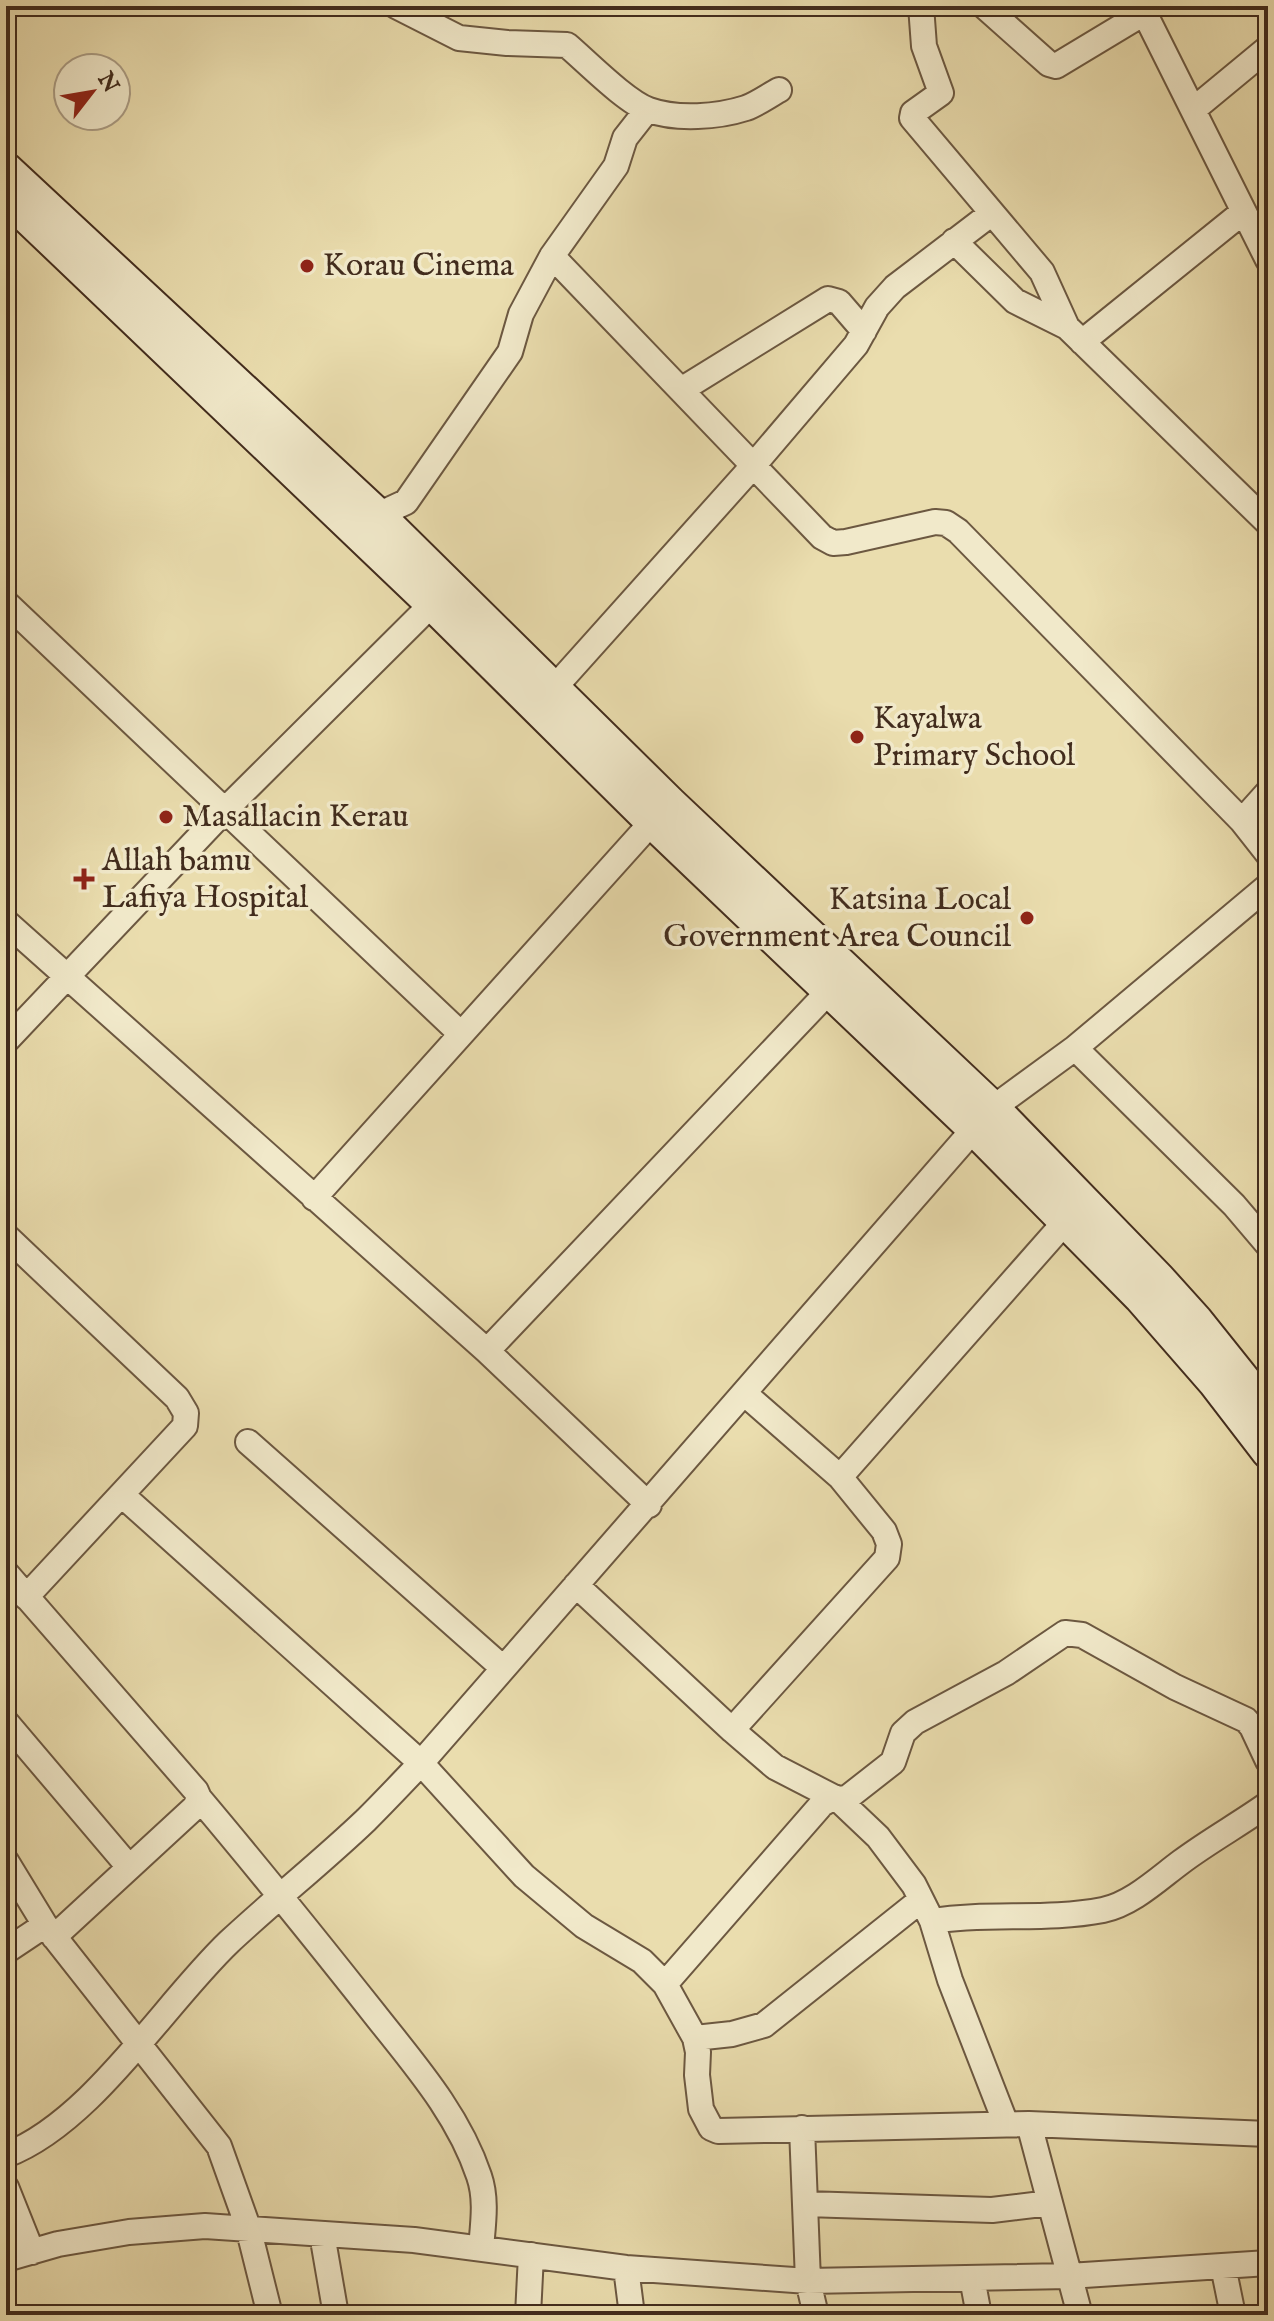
<svg xmlns="http://www.w3.org/2000/svg" width="1274" height="2321" font-family="'IM FELL English',serif">
<rect width="100%" height="100%" fill="#eaddae"/>
<filter id="stains"><feTurbulence type="fractalNoise" baseFrequency=".0025" numOctaves="4"/><feColorMatrix values="0 0 0 0 .2 0 0 0 0 .09 0 0 0 0 .02 0 0 0 .5 -.17"/></filter>
<radialGradient id="worn" r=".72"><stop offset=".6" stop-color="#630" stop-opacity="0"/><stop offset="1" stop-color="#630" stop-opacity=".3"/></radialGradient>
<g fill="none" stroke-linecap="round" stroke-linejoin="round">
<defs>
<path id="minor" d="M396,6l63,32 48,5 60,2c19,16 59,57 82,65 28,10 69,7 97,-2 11,-4 22,-12 33,-18
M921,6l3,40 17,47 -28,20 -1,5 130,154 25,55
M984,6l65,58 7,2 88,-53
M1141,6l127,254
M1193,110l75,-62
M954,241l61,60 52,26 201,196
M552,256l270,281 11,6 13,-1 89,-20 11,1 12,8 284,290 26,33
M1082,342l161,-130
M681,390l147,-91 11,3 25,29
M378,515l28,-13 104,-150 11,-38 31,-58 64,-90 9,-28 22,-28
M6,603l455,431
M555,687l198,-221 103,-121 21,-38 18,-20 97,-74
M1242,821l26,-29
M6,922l481,429 162,154
M6,1041l218,-230 208,-207
M1075,1048l159,157 34,40
M993,1108l82,-60 193,-162
M314,1198l338,-376
M6,1236l171,162 9,15 -1,13 -159,171
M487,1351l343,-361
M248,1442l255,226
M840,1477l225,-255
M122,1495l299,268 103,113 60,50 58,35 23,23 30,54 3,14 -1,23 4,34 10,19 7,3 311,-7 239,10
M6,1573l190,218 3,7c59,70 117,142 174,214 40,51 85,101 106,164 8,23 4,48 2,72
M576,1585l156,145 43,37 64,33 39,37 36,48 18,36 18,59 56,144
M6,1722l123,145
M732,1730l155,-172 2,-14 -5,-13 -44,-54 -95,-83
M6,1861l39,64 174,221 29,81 22,88
M932,1921c56,-9 115,0 171,-11 29,-6 55,-31 78,-48 28,-21 59,-38 87,-58
M54,1937l141,-130 4,-9
M6,1951l39,-26
M665,1984l157,-180 7,-4 18,-2 46,-36 10,-29 12,-11 91,-49 59,-40 17,2 93,52 71,33 6,7 16,34
M695,2038l37,-4 32,-9 157,-125
M1029,2124l51,191
M802,2128l6,153 8,34
M6,2155c85,-32 158,-151 223,-213 45,-42 93,-80 137,-122 19,-19 37,-38 55,-57l553,-634
M6,2187l26,65
M806,2204l186,6 58,-7
M322,2234l14,81
M6,2259l52,-15 71,-12 76,-6 209,14 212,28 182,13 261,-5 199,-13
M1223,2266l10,49
M626,2268l6,47
M972,2278l7,37
M528,2315l3,-60"/>
<path id="secondary" d="M6,169l372,346 292,288 323,305 166,171 37,41 72,90
M6,197l426,407 220,218 322,307 166,168 75,86 53,69"/>
</defs>
<use href="#minor" stroke="#6c5841" stroke-width="28"/>
<use href="#secondary" stroke="#422c1d" stroke-width="36"/>
<use href="#minor" stroke="#f1e9ca" stroke-width="24"/>
<use href="#secondary" stroke="#f1e9ca" stroke-width="32"/>
</g>
<g fill="#8f2418" stroke="#f1e9ca" stroke-width="3">
<circle cx="307" cy="266" r="8"/>
<circle cx="857" cy="737" r="8"/>
<circle cx="166" cy="817" r="8"/>
<path d="M80 867h8v8h8v8h-8v8h-8v-8h-8v-8h8z"/>
<circle cx="1027" cy="918" r="8"/>
</g>
<g text-anchor="middle" dominant-baseline="central" stroke-width="7" stroke-linejoin="round" paint-order="stroke">
<g font-size="32" fill="#422c1d" stroke="#f1e9ca" text-anchor="start">
<text x="323" y="266">Korau Cinema</text>
<text x="873" y="719">Kayalwa<tspan x="873" dy="37">Primary School</tspan></text>
<text x="182" y="817">Masallacin Kerau</text>
<text x="102" y="861">Allah bamu<tspan x="102" dy="37">Lafiya Hospital</tspan></text>
<text x="1011" y="900" text-anchor="end">Katsina Local<tspan x="1011" dy="37">Government Area Council</tspan></text>
</g>
</g>
<rect width="1274" height="2321" fill="none" stroke="#eaddae" stroke-width="32"/>
<rect x="8" y="8" width="1258" height="2305" fill="none" stroke="#422c1d" stroke-width="4"/>
<rect x="16" y="16" width="1242" height="2289" fill="none" stroke="#422c1d" stroke-width="2"/>
<g transform="translate(92 92) rotate(59)"><circle r="38" fill="#f1e9ca" stroke="#ab9d85" stroke-width="2"/>
<path d="M0-6L14 30L0 20L-14 30Z" fill="#8f2418"/>
<text y="-12" font-size="22" font-weight="bold" text-anchor="middle" fill="#422c1d">N</text>
</g>
<rect width="100%" height="100%" filter="url(#stains)"/>
<rect width="100%" height="100%" fill="url(#worn)"/>
</svg>
